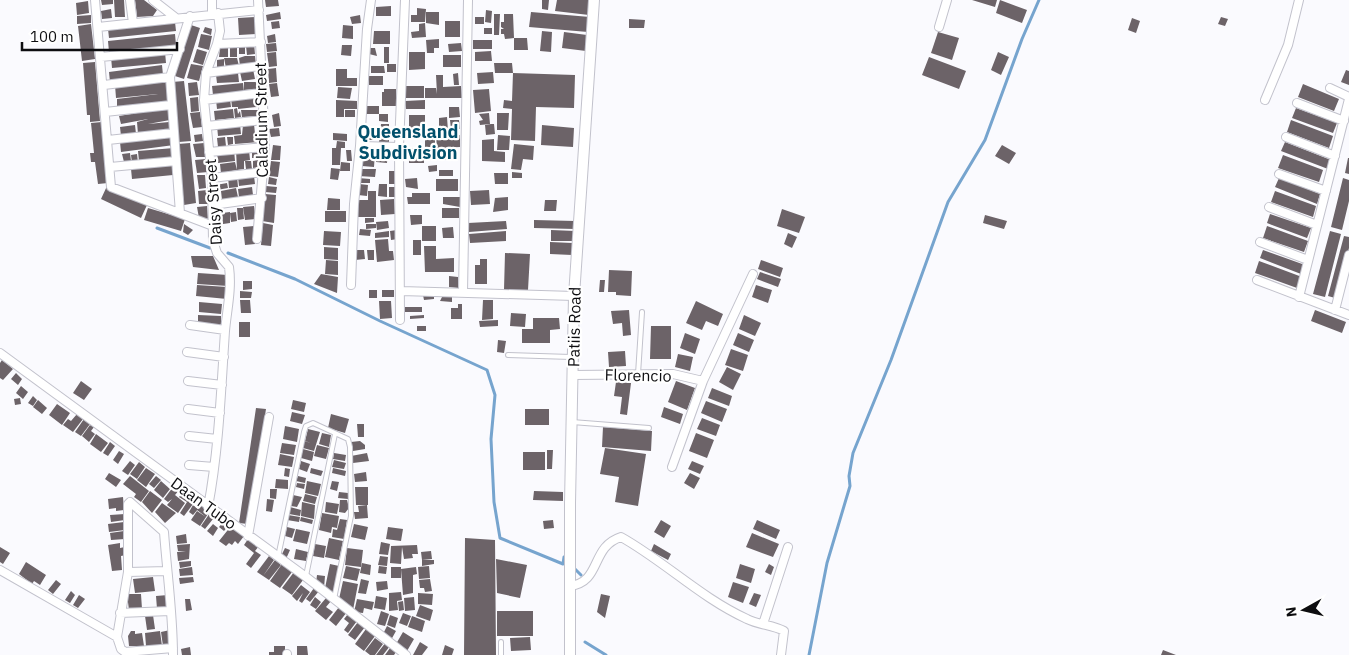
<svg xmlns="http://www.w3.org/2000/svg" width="1349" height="655" font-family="'IBM Plex Sans',sans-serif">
<rect width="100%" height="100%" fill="#fafafe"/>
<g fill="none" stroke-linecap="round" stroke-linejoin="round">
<path stroke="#76a4ce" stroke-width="3" d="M157,228l53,20
M228,253l67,26 85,42 107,49 8,25 -4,44 3,63 6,36 63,26 1,-7
M575,569l6,6
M585,642l21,13
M809,655l18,-92 23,-77 -1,-10 4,-23 38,-93 57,-158 37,-62 37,-101 17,-39"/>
</g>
<path fill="#6c6368" d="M101,0h12v4l-11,1z
M114,0h10l1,17h-10z
M135,0h9l13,10 -4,6 -16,1z
M265,0h13l1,6 -13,1z
M542,0h7l-1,10 -6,-1z
M557,0h34l-2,15 -34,-4z
M972,0h25l-2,7z
M1000,0l27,10 -5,13 -26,-10z
M88,1l1,12 -12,2 -1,-12z
M391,6v10h-15v-9z
M417,8l9,1 -1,13h-14v-7h6z
M111,9l1,9 -10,1 -1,-8z
M486,10l6,1 -1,12 -6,-1z
M280,12l1,7 -14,2 -1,-6z
M426,12h13v13l-13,-2z
M531,12l59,5 -2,15 -59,-5z
M494,14h6l-1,21h-5z
M504,14h9l1,24 -9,1 -1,-5h-3v-5h3l-3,-2v-5h3z
M91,15v8l-14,1v-8z
M360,15l1,8 -9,1 -2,-7z
M255,17l2,17 -18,1 -1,-17z
M475,17h9v7h-9z
M1221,17l7,2 -3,7 -7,-2z
M1132,18l8,3 -4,12 -8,-3z
M629,19l16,1 -1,8h-15z
M279,21l1,7 -8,1 -1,-7z
M445,21h15v16h-15z
M175,22l1,9 -67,7 -1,-9z
M425,23l1,14 -14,1 -1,-6 8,-1v-7z
M91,24l4,35 -13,2 -4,-35z
M191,25l9,3 -16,51 -9,-3z
M343,25l10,1v13l-11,-1z
M205,27l7,2 -1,6 -8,-3z
M484,28h8v6h-8z
M374,31h16v13h-17z
M542,31l10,1 -1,20 -11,-1z
M564,32l23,3 -1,16 -24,-3z
M938,32l21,6 -7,22 -21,-7z
M175,34l1,11 -67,7 -1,-11z
M201,34l11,2 -3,14 -11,-3z
M275,34l1,8 -8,1 -1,-7z
M514,38h13l1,12h-14z
M439,39v9h-5v5h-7l-1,-13z
M473,40h19v9h-19z
M276,43l1,8 -10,1 -1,-8z
M461,43l1,8 -13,1 -1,-8z
M254,44l1,10 -8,1 -1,-9z
M245,45v9h-6v-8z
M342,45h10l-1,11 -10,-1z
M230,47h7v10h-7z
M384,47h5v16h-5z
M220,48h8v9h-9z
M369,48h6l2,8 -8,-2z
M197,49l10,3 -4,13 -10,-3z
M491,51l1,10h-17v-9z
M165,52l1,11 -54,5 -1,-11z
M276,52l1,14 -8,1 -2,-14z
M409,52h16v17l-16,1z
M998,52l11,5 -8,18 -10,-5z
M443,55h18v12h-18z
M245,56h10l1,9 -16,1 -1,-8z
M929,57l37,14 -7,18 -37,-14z
M224,58h13l2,8 -13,2z
M224,59v10h-7v-9z
M95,62l5,59 -10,1v-7h-3l-4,-52z
M494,63h18l1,10h-18z
M191,64l12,2 -4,15 -12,-3z
M387,64h9v8h-9z
M162,65l1,10 -53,7 -1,-10z
M371,66h13l1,7h-14z
M276,68l1,14 -8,1 -1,-14z
M253,69l2,10 -13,2 -2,-9z
M336,69h11v9h10v8h-21z
M1346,70l3,1v14l-8,-3z
M493,72l1,11 -16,1 -1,-11z
M230,73h8l1,9 -22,1 -1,-8z
M458,73l1,12h-5l-1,-11z
M513,73l62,2 -1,33 -38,-1 -1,34 -24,-1 1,-31 -9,-1 1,-8 8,1z
M436,75h7v12l18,-1 1,12h-37v-10h11l1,6z
M369,76h14v9h-14z
M168,80v22l-51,6v-9l41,-5 -42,4 -1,-13z
M184,81l7,60 -12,1 -7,-60z
M197,82l2,13 -10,1 -1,-13z
M244,82h12l1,7 -13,1z
M243,83l1,9 -31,3 -1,-9z
M277,83l2,13 -8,1 -2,-13z
M1303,84l36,15 -5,12 -36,-14z
M406,86h18v12h-18z
M338,87l14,1 -2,11 -13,-1z
M384,89h12v17h-14v-14h2z
M489,89l2,22 -16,2 -2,-23z
M256,96l1,11 -19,2v-2h-6l-1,-9z
M198,97l1,14 -8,1 -1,-14z
M230,99l1,8 -14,2 -1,-9z
M336,100l21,1v8h-13v8h-8z
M425,100v9h-19l-1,-8z
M365,106h14v8h-14z
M449,107h10l1,10 -11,1z
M168,108l2,12 -22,4 21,-2 1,9 -32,3 -1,-12 11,-3 -27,5 -2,-8z
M237,108l1,6 2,-3 1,6 -6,1 -1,-9z
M1296,108l41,15 -4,10 -41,-15z
M233,109l1,9 -19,2 -1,-9z
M241,110h17l1,6 -17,1z
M345,110h10v7h-10z
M200,112l2,15 -9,1 -3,-15z
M279,113l2,13 -7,1 -2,-12z
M489,113l1,11 -10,1 -1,-4 4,-1 -4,-6z
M497,113h12l-1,17h-11z
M379,114h9v8l-9,-1z
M409,115h16v17l-16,1z
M447,117l1,14h-9v-13z
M450,120h9l1,9h-9z
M1291,120l42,16 -4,12 -42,-16z
M102,122l6,61 -10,1 -3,-22h-4l-1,-9h4l-3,-30z
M240,124l1,10 -23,2 -1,-10z
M254,124l1,10h3l1,8 -24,2 -1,-8 8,-1 1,-10z
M381,124h8v12l-9,-1z
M491,124h3l1,10 -9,1 -1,-10z
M135,125l1,9 -15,2 -1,-9z
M542,125l32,3 -1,19 -32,-2z
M279,128l1,8 -9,1 -2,-8z
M368,130h8v10h-8z
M333,133l14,1v7l-14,-1z
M425,133l10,1v13h-10z
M202,134l1,7 -8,1 -1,-7z
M460,135v12l-23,1 -1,-12z
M498,135l12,1 -1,14h-12z
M172,136l2,9 -53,7 -1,-10z
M225,137l1,9 -8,1 -1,-9z
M227,137h6v7l-5,1z
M379,137h10v7l-10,-1z
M494,139v12l11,1v10l-23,-1v-21z
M337,141l8,1v6h-4l-1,17h-8v-17h4z
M1285,142l46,18 -3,9 -47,-18z
M190,143l6,60 -12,2 -6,-61z
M204,143l1,14h-9l-3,-13z
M514,144l20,2 -1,14 -10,-1 -2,11 -10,-1z
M273,145l8,1 -1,14h-9z
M1002,145l14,8 -7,11 -14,-8z
M174,148l1,10 -36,3 -1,-10z
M409,148h15v15h-15z
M376,149l12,1 -1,13 -11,-1z
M234,150l1,11 -17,2 -1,-11z
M236,150h13l1,10 -6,1v8l-7,1z
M252,150h9v8h-9z
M346,150h5l1,11h-5z
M439,150h17v6h-9v4h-7z
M363,152h12l-1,15 -12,-1z
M130,153l1,8 -7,1 -2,-8z
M137,154l1,9h-6l-1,-8z
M1283,155l40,15 -4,12 -41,-14z
M1348,158h1v16l-4,-1z
M206,159l2,13 -11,1 -2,-13z
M259,160l1,7 -7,1v-7z
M245,161h6l1,8h-6z
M271,161l9,1 -2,15 -9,-1z
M235,162l2,8 -16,3 -1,-9z
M341,162l9,1v8h-10z
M172,165l1,10 -41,4 -1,-10z
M437,165v6l-8,1 -1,-6z
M331,168l9,1 -2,11 -8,-1z
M358,169h18l-1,8 -17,-1z
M439,170h14v6h-14z
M389,171h7l-1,13h-6z
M512,172l10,1v5h-10z
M494,173h14v11h-13z
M197,175h8l1,13 -7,1z
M237,176l1,11 -9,1 -1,-11z
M254,176l1,8 -16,2 -1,-9z
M269,177l8,2 -1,6 -8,-1z
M358,178l12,1v4h-12z
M417,178l1,11 -12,-2 -1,-8z
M1279,178l41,16 -3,10 -42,-17z
M1343,178l6,2v21l-7,29 -11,-3z
M436,179h22v12h-22z
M227,183l1,5 -11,2 -1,-5z
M359,184l9,1 -1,11 -9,-1z
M379,184h8v13l-9,-1z
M107,186l40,19 -6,13 -40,-19z
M266,186l11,1 -1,6 -11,-1z
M252,187l1,8 -14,2 -1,-8z
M389,187h7v10h-7z
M236,188l2,9 -16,3 -1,-9z
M207,190l1,14h-9l-1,-13z
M489,190l1,14 -19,1 -1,-14z
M368,191h8v26h-21l1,-17h12z
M1275,191l41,15 -3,11 -42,-15z
M412,193h18v11h-22l-1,-7h5z
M265,194l11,1 -2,28 -12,-2z
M443,197h17v10l-17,-3z
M508,197v13l-15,2 2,-14z
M328,198l12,1v11h-13z
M394,199l1,15 -14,1 -1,-15z
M545,200h12l-1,11h-12z
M207,206l1,13 -9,-1 -2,-11z
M254,206l2,13 -11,1 -2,-13z
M148,208l37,11 -4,12 -37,-11z
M237,208h6l1,11 -6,1z
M442,208h17v10h-17z
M782,209l23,8 -6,16 -22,-7z
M325,211h21v11h-21z
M230,212v11l-7,1 -1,-11z
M236,212l1,9 -6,1 -1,-9z
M1270,214l41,14 -4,10 -40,-15z
M410,215h12v9l-11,1z
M985,215l22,6 -3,8 -21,-6z
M365,218h9v4l-9,1z
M534,220l41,1v8l-41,-1z
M388,221l1,7 -12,2 -1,-8z
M506,221l1,8 -38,3 -1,-9z
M263,223l10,2 -2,21 -10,-1z
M184,224l9,6 -5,5 -5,-3z
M366,224h10v4l-10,1z
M254,226l1,18 -10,1 -2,-18z
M422,226h14v15h-14z
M1267,226l41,15 -4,11 -41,-14z
M453,227l1,11h-11l-1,-10z
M360,229l11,1 -1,6 -11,-1z
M397,230l1,9 -7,1 -1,-9z
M551,230l24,1v10h-24z
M324,231l17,1 -1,14 -17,-1z
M389,231v6l-14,1v-5z
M506,231v10l-36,2 -1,-9z
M1330,231l11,3 -16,63 -12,-3z
M788,233l9,4 -5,11 -8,-4z
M1344,236l5,1v11l-14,50 -7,-2z
M388,239l1,12h4l1,9 -17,2 -2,-22z
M413,240h8v15h-8z
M550,242l22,1v12l-22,-1z
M424,246h12v13l18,-1v14h-29z
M324,247l14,1v12l-14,-1z
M355,250h9l1,9 -10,1z
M367,250h7v10h-6z
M1263,250l42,15 -4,9 -41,-16z
M505,253l25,1 -2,36h-24z
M191,256h22l6,14 -26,-3z
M480,259h7v25h-12v-19h5z
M326,260l12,1v14l-13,-1z
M761,260l22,8 -3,9 -22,-8z
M1259,261l43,16 -5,11 -42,-15z
M609,270l23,1 -1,25 -15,-1v-3h-8z
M760,272l21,7 -3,8 -21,-8z
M198,273l30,2v11l-31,-2z
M321,274l17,3 -1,16 -23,-9z
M449,276l9,1v11l-9,-1z
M600,280h5l-1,12h-5z
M243,281h9v8l-9,1z
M197,285l30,2v12l-31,-3z
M756,285l16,5 -4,13 -16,-6z
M369,290h8v8h-8z
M382,290h12v7h-12z
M240,291l12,1 -1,6h-11z
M434,294v5l-10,1 -1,-5z
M443,295l9,1v6l-12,-1z
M240,300h10l1,13h-10z
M483,300h10v19l-11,1z
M379,301h12l1,17 -12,1z
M696,301l27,13 -5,12 -12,-5 -4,9 -16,-7z
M199,302l23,2 -1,10 -22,-2z
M458,304h4v15h-11v-11h7z
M405,307h17v5h-17z
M629,310l2,25 -8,1 -1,-13 -9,1 -2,-13z
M1315,310l31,12 -4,11 -31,-12z
M511,313l15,1 -1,13 -15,-1z
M198,315l23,1v9l-23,-1z
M424,315v3l-14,1v-3z
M744,315l17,8 -6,13 -16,-7z
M533,318h26l1,11 -10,1v13h-28v-14h11z
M498,320v6l-18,1 -1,-6z
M239,322h11v15h-11z
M417,326h9v5h-9z
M651,326h20v33h-21z
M685,333l15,6 -5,15 -15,-6z
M738,333l16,7 -5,12 -16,-7z
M498,340l8,1 -2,12 -7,-1z
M731,349l17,6 -5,16 -18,-6z
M625,351l1,15 -17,1 -1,-15z
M678,354l15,3 -3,14 -15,-4z
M2,360l11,9 -10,11 -3,-2v-15z
M727,367l14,7 -8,16 -14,-8z
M16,373l6,6 -4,6 -7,-6z
M81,381l11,8 -8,11 -11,-7z
M676,381l19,7 -8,22 -19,-8z
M616,382l15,1 -4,32 -7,-1 2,-17 -8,-1z
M21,386l7,6 -5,7 -7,-6z
M712,388l20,8 -3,10 -21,-8z
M33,396l4,4 -4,6 -5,-3z
M20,398l1,6 -6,1 -1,-6z
M38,400l9,8 -5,6 -9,-7z
M293,400l13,3 -2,9 -13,-3z
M706,401l21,8 -5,13 -21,-9z
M57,404l13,9 -8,12 -13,-10z
M664,407l19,7 -3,10 -19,-7z
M256,408l10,1 -18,115 -9,-1z
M525,409h24v16h-24z
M292,412l13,3 -3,9 -12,-3z
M77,414l6,5 -10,13 -10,-7 5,-6 3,2z
M331,414l18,5 -4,14 -17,-5z
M702,418l18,7 -4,11 -19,-7z
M84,419l6,5 -9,12 -6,-4z
M357,424h7v13h-6z
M90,425l4,2 -3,4 4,3 -6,8 -7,-6z
M285,426l14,3 -2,13 -14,-3z
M603,427l49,4 -1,20 -49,-4z
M308,429l12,3 -6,19 -11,-3 1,-7 7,2 -6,-2z
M322,433l9,2 -2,12 -10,-3z
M696,433l18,7 -7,18 -18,-7z
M96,434l12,9 -7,9 -11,-8z
M360,441l5,4v4l-12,2 -2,-9z
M110,442l5,4 -7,10 -5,-3z
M282,443l14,2 -2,10 -14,-2z
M317,445l12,3 -3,11 -12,-3z
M605,448l41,6 -8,52 -23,-4 4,-25 -19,-3z
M303,449l11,3 -2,9 -11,-3z
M547,450h6l-1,19h-5z
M119,451l5,3 -6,10 -5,-4z
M523,452h22v18h-22z
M334,453l12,2 -1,6 -12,-2z
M367,453l2,8 -16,2 -2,-7z
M280,454l14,3 -2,10 -14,-2z
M334,460l12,3 -2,6 -12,-2z
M130,461l5,4 -7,10 -6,-4z
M301,461l9,3 -3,8 -8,-3z
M692,461l12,5 -4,8 -12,-5z
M139,462l6,5 -8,12 -7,-5z
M146,468l9,6 -9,13 -9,-7z
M285,468l5,1 -1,8 -5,-1z
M311,468l12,3 -2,5 -11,-3z
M333,468l13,3 -1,5 -13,-3z
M366,472l1,9 -12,1 -1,-8z
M109,473l12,7 -5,7 -11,-8z
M690,473l10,5 -6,11 -10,-6z
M130,476l19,15 -8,11 -7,-5 2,-3 -13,-10z
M156,476l5,4 -7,8 -5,-4z
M298,476l8,2 -1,5 -9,-2z
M276,479l12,1v9l-13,-1z
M161,481l9,8 -7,9 -9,-8z
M307,481l14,3 -3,12 -13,-3z
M332,481l7,1 -2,9 -7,-2z
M297,483l8,1 -1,5 -8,-2z
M175,485l5,4 -5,6 -5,-4z
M355,487h13v18h-12z
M270,489h7l-1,10 -6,-1z
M150,491l12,9 -10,13 -10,-11z
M170,491l15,12 -7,10 -11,-8 5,-6 -4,3 -4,-3z
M184,491l12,9 -12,16 -4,-3 7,-11 -8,-5z
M534,491l29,1v9l-30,-1z
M339,492l9,1v6l-10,-1z
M305,494l12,3 -2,7 -12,-3z
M293,495l9,2 -5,10 -6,-1z
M123,497l1,13 -8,1v-3l-7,1 -1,-10z
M267,499l7,1 -2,12 -6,-1z
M198,500l13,9 -5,8 -9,-7 2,-2 -4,-3z
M340,500h7l2,8 -4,5 -6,-1z
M302,502l13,3 -1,14 -13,-3z
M326,502l13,2 -2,10 -12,-2z
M162,503l14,10 -11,10 -10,-11z
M193,505l5,4 -5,6 -4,-3z
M367,505l1,13 -13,1 -1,-7h5l-1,-6z
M290,507l11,3 -1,6 -11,-2z
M212,510l5,4 -12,15 -4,-3z
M197,511l9,6 -6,9 -9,-6z
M322,513l17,3 -2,12 -5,-1 -1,6 -12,-3z
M125,514v6l-14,2 -1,-7z
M288,515l12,2 -1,5 -12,-2z
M301,517l12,3 -1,4 -12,-3z
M340,519l7,1 -3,19 -12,-2 1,-8 4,1z
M553,520l1,8 -10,1 -1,-8z
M661,520l10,6 -7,12 -10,-6z
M757,520l23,10 -4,9 -23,-10z
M124,522l1,8 -16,2 -1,-8z
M223,522l5,4 -4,5 -5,-4z
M213,524l5,4 -5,8 -6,-5z
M354,524l14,3 -3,13 -14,-3z
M231,526l13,10 -6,8 -3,-3 -3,4 -3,-2 -3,3 -7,-5z
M287,527l8,2 -3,9 -7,-2z
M388,527l15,2 -2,12 -15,-2z
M296,529l14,3 -3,12 -14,-3z
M124,531l1,8 -14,1 -1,-7z
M752,533l27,11 -6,13 -27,-10z
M186,534l1,9 -10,1 -1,-8z
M329,538l14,3 -4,19 -14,-3z
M465,538l30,2 1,115h-32z
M248,539l11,7 -4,5 6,4 -10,13 -5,-4 8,-11 -10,-8z
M381,542l9,2 -2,11 -9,-1z
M120,543v5l5,-1 1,8 -5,1 1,14 -10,1 -4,-26z
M190,544l-1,15 -11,2 -1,-9 9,-1h-8l-1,-6z
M315,544l11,2 -2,12 -11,-2z
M654,544l17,10 -3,6 -17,-9z
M417,545l1,9h-6l1,4 -9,1 -2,-12 -1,17 -11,-1 1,-17z
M0,547l10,6 -7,11 -3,-2z
M285,548l5,2 -4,9 -5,-3z
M347,548l16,2 -2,17 -16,-2z
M296,549l12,3 -2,9 -12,-2z
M431,551l1,8 -10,1 -1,-8z
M269,556l5,4 -11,16 -6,-4z
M380,556l8,1 -1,9 -9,-1z
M496,559l31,6 -7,33 -23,-5z
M275,560l6,5 -12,15 -6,-4z
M422,560h12v4l-12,2z
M191,561v5l-11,2 -1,-6z
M26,562l20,13 -6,10 -6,-4 -2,3 -13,-10z
M362,563l9,2 -1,10 -10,-2z
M282,564l10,8 -12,16 -10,-7z
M330,564l9,2 -6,28 -8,-6z
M740,564l15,5 -4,14 -15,-5z
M769,564l5,3 -3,8 -6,-3z
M346,566l14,3 -3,12 -14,-3z
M379,566l8,1 -1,7 -8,-1z
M429,566l1,12 -11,1 -1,-12z
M192,567l1,8 -13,1 -1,-7z
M391,567h10v11h-10z
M416,567l1,7 -4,1v18l-10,2 -2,-26z
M294,572l9,8 -11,15 -10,-7z
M317,575l8,1 -1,12 -8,-5z
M153,577l2,14 -20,2 -2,-14z
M193,577l1,5 -14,2 -1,-6z
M361,579l8,2 -3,13 -8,-1z
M430,579l2,12 -7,1 -1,-4h-4l-1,-8z
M56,580l5,4 -8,10 -5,-4z
M343,581l15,3 -5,26 -14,-11z
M387,581l1,8 -11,2 -1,-9z
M733,582l16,5 -6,16 -15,-6z
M301,585l9,7 -8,11 -3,-2 4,-8 -6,8 -5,-5z
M314,588l5,3 -9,11 -4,-3z
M71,591l4,4 -5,8 -5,-3z
M401,592l1,8 -5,1 1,9 -9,1v-18z
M418,593l15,1 -1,11 -14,-1z
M754,593l7,2 -5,12 -7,-3z
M127,594h14l1,15 -13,1z
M601,594l9,2 -5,22 -8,-6z
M79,595l6,4 -7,9 -5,-3z
M168,595l1,12 -12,2 -1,-13z
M376,596l11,2 -2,12 -11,-2z
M315,597l6,5 -5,7 -6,-4z
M414,597l1,13 -10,1 -1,-13z
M326,598l5,3 -5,6 7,5 -7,8 -11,-9z
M185,599h5l2,11 -6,1z
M357,599l17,3 -2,8 -8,-2 -1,5 -9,-1z
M403,601l1,9 -5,1 -1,-9z
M420,605l13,5 -3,11 -14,-5z
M339,607l8,5 -11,14 -7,-6z
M381,611l8,3 -4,12 -8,-2z
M497,611h36v25h-36z
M403,613l8,3 -4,10 -8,-3z
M348,614l9,7 -9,12 -4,-3 5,-7 -5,-4z
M153,615l2,14 -8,1 -2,-14z
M390,615l8,3 -3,10 -8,-3z
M412,616l13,5 -3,11 -14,-5z
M358,622l7,5 -10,13 -7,-5z
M387,626l9,5 -5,9 -9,-4z
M366,629l9,7 -11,15 -9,-7z
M170,630l2,15 -9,1 -2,-14z
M131,631h4v3l7,-1 2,13h-15l-1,-10z
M160,631l2,15h-16l-1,-13z
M403,632l11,7 -7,12 -11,-7z
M530,637l1,13 -20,1 -1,-13z
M375,638l8,6 -8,11h-5l-5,-4z
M386,642l4,4 -7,9h-7z
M420,642l8,5 -6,8h-9z
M445,645l9,4 -2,6h-10z
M274,646h11v9h-16v-3h5z
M297,646h10l1,9h-11z
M190,647l1,8h-9l-1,-6z
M390,648l6,4 -2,3h-9z
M1163,650l13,5h-15z"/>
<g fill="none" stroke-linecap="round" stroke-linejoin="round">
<defs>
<path id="service" d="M508,355l63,2
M638,374l4,-62
M572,422l77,6
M278,557l26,-125 2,-6 7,-3 35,16 2,8 1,69 -17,83
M306,576l29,-142
M501,655v-13"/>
<path id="minor" d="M95,0l16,187 102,39
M130,0l3,23
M153,0l23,18
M212,0v14
M371,0l-4,29 -7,117 39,1
M98,27l161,-17
M939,27l8,-27
M217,44l44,-2
M101,57l79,-8
M206,73l54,-7
M104,85l66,-8
M1330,88l19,9
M204,100l57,-7
M1265,100l23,-55 11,-45
M1297,103l47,18
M105,112l66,-7
M207,126l57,-6
M1286,137l49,19
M108,140l65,-7
M209,152l56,-5
M110,167l66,-6
M1279,174l47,17
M212,178l51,-6
M213,205l49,-7
M1269,207l48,18
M180,213l-10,-136 20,-61
M257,239l8,-92 -7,-147
M1260,242l48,18
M1257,280l92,35
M351,285l3,-81 6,-58
M401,291l173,5
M463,293l5,-293
M1299,297l50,-198
M1335,310l14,-55
M400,320l-1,-173 6,-147
M190,325l35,5
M187,352l37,5
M0,353l306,224 100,78
M573,375l100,-1 30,7
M188,381l34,4
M188,409l32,4
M189,436l28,3
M189,465l25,2
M672,467l31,-86 50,-107
M208,507c11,-58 13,-117 17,-176 2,-22 7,-42 4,-64l-12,-14 -4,-12 -1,-63 -8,-78 2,-27 11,-29 3,-13 -2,-18
M248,536l21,-119
M0,570l117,67
M128,572l39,-1
M570,586c32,-4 20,-39 51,-49 43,24 80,61 126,82 12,6 26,6 37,12l-3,24
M120,613l50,-2
M763,624l25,-77
M173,648l-48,4 -4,-3 -4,-12 11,-65v-68l2,-2 34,30c3,41 9,82 9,123
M287,654v1"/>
<path id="tertiary" d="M570,655v-152l4,-207 20,-296"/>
</defs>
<use href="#service" stroke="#c2c2cc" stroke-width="6"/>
<use href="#minor" stroke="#c2c2cc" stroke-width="10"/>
<use href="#tertiary" stroke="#c2c2cc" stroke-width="12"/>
<use href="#service" stroke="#fff" stroke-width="4"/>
<use href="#minor" stroke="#fff" stroke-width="8"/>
<use href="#tertiary" stroke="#fff" stroke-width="10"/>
</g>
<g text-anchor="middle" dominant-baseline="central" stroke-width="4.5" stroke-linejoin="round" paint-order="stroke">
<g font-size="16" fill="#0d0d10" stroke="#fff">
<text transform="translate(261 120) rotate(-91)">Caladium Street</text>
<text transform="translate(213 202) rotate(-94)">Daisy Street</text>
<text transform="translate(574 327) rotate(-89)">Patiis Road</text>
<text transform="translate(638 375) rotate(1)">Florencio</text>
<text transform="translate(204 503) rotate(36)">Daan Tubo</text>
</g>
<g font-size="18" font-weight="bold" fill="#02506c" stroke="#fff">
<text x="408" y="131">Queensland<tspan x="408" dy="21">Subdivision</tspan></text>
</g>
</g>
<g transform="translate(1304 610) rotate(262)" stroke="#ffffff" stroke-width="4" paint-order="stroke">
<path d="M0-4L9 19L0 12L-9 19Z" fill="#0d0d10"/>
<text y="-8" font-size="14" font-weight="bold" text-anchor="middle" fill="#0d0d10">N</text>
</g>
<path d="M22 42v8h155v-8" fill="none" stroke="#0d0d10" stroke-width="2.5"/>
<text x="30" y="42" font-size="15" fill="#0d0d10" stroke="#ffffff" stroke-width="4" paint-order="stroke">100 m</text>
</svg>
